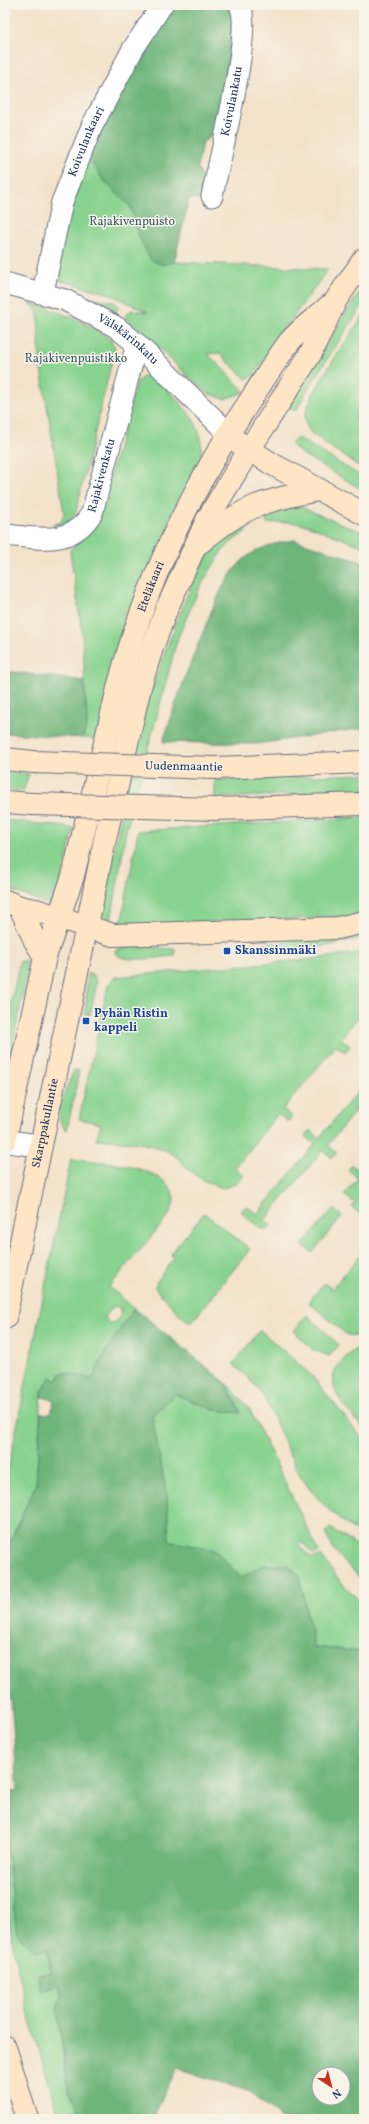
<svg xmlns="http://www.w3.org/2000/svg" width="369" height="2124" font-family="Vollkorn,serif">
<rect width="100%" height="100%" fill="#f7f3e8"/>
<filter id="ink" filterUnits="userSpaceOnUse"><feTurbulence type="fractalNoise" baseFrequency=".025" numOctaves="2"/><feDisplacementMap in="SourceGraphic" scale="8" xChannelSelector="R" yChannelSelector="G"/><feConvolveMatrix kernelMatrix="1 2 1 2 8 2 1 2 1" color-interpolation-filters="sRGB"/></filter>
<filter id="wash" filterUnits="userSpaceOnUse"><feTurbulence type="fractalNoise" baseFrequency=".012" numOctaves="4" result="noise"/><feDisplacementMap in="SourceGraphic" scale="16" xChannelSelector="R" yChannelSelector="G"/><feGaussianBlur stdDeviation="0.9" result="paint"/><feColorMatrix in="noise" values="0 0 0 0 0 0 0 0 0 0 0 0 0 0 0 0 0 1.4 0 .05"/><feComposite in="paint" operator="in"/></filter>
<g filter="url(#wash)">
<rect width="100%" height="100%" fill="#f3e2c9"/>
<path fill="#88d38f" stroke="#528176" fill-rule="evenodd" d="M197,5h38l-61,257 154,7 -34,47 -41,60 -7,3 -27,-26 -11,1 37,38 -21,7 -15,-5 -25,-21 -31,-31 -28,-23 1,-4 5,-5 17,2 -41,-19 -46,-12 -4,-7 8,-50 25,-71z
M364,285v18l-55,84 -13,24 -9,-3 12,-23z
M89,297l25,5 5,5 -4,6 -4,-1 -23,-12z
M29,303c18,3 82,27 86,45l-39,163c-5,11 -12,15 -24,14l9,-3 3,-9 -24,-151 -2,-48 -3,-7z
M364,315v155l-52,-36c-4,-5 -7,-10 -7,-17 2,-22 45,-82 59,-102z
M150,375l5,2c26,28 53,45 45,86l-105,276 -12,-1 4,-15 -5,-91 -12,-81c5,-10 19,-14 26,-27l41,-142 7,-6z
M298,438l66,40v13l-65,-39 -8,-9z
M291,505l7,1 66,27v14l-57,-22 -17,-3 -23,1 -5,-14z
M254,518l-10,15 -13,9 -11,12 -20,33 -22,50 -52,194 -15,91c-8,-3 -9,-9 -9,-16l39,-183 14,-44 15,-40 23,-58 19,-35 11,-12z
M5,772l24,2 -6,17 -18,-1z
M364,774v18l-149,6v-18z
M364,817v95l-13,5 -230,8 17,-94z
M5,820l69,8 -16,70 -9,7 -44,-17z
M364,930v7l-33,8 -66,7 -1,-8z
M132,946l43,3v7c-14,1 -51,8 -60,-3l1,-3z
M364,952v58l-23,28 9,8 -5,6 -9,-7 -53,64 9,8 -4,5 -10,-8 -43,54 9,8 -9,8 -11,4c-10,-3 -22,-7 -30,-14 -9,-7 -15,-17 -25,-22 -22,-11 -50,-11 -73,-13l5,-15 -22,-5 29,-134 7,-8 197,-18z
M26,960l1,15 -22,108v-54l15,-68z
M88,973l6,3 3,7 -7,32 -5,-1z
M74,1070l5,1 -12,60c-18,-15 1,-44 7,-61z
M364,1084v16l-36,45 9,8 -5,5 -9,-8 -58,70 6,6 -4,4 -7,-2 -17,-14 -2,-3 6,-5 10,8 58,-70 -10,-8 5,-6 9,8z
M71,1159c25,2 94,6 102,35 3,8 -2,17 -6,24l-58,69 25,21 -28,43 -14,28 -30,-7 -5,10 -15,9 -6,93 -31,69v-68zM115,1306l6,2c0,9 -3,14 -12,15l-5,-7z
M352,1165l10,8 2,-3v48l-12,-11 3,-4 -11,-8 14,-17 -10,-8z
M333,1209l9,7 -30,37 -10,-8z
M204,1213l46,36 -59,74 -11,-8 -25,-27 2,-7 16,-22 -2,-6z
M364,1250v86l-17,-1 -39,-33 16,-19 8,6z
M307,1315l32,30 -10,11 -17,-7 -18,-18z
M260,1330l52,46 52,65v96c-24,-17 -46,-34 -62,-59 -17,-27 -25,-61 -43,-88 -8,-10 -17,-18 -26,-26z
M364,1345v84c-17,-21 -47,-45 -20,-70 6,-5 12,-12 20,-14z
M225,1382l24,26 70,144 -6,2 -11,-12 -3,4 13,12 9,-2 19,25 24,24v47l-50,-5 -15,-72 -11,-10h-25l-22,13 -26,-28 -46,-8 -2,-46 -15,-80 23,-22 39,16 27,2z
M330,1528l34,22v32c-10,-11 -37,-35 -38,-50z
M5,1833l12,101 30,15 4,24 -11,1v16l18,-5 4,10 -5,14 11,79 15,31h-23l-29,-95 -16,-67 -10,-59z"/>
<path fill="#6eb57a" stroke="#44726c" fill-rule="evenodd" d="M172,5h53l9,8c3,34 -10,88 -20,121l-11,8 -6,25 8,16 -2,16h-14l-15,63 -12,3 -11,-5 -11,-21 -10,-33 -27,-26 -11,-17 -2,-10 15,-34 57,-101z
M295,540l69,23v165l-107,16 -94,-2c12,-38 25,-75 41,-112 9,-23 19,-51 38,-69 15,-14 33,-18 53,-21z
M5,671l79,10 3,42 -4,15 -78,-5z
M134,1308l91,74 16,31 -27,-3 -39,-16 -23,22 15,80 2,45 46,9 26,28 22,-13h25l11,10 15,72 50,5v467h-83l-31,-27 -73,-24 -25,51h-69l-15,-31 -11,-79 5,-14 -4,-10 -18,5 -2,-15 13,-3 -4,-23 -12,2 -18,-17 -12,-101v-39l13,-4 -7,-90 -6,-5v-142l31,-69 5,-71 10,1 3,-14 -12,-3v-6l9,-14 6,4 5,-9 30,7 14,-28zM319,2074h24v24h-24z"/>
</g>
<g filter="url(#ink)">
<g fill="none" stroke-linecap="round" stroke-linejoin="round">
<defs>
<g id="minor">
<path id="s1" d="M212,196c7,-35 41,-165 28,-191"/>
<path id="s2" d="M5,283l60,17 51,27 21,17 91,89"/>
<path id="s3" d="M43,292l19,-90 30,-76 41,-77 29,-44"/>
<path id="s4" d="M5,535c35,3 66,12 87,-22l45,-169"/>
</g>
<path id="tertiary" d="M5,1141l36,5"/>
<g id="secondary">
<path d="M238,442l34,22 92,50"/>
<path d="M201,542c42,-36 64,-42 118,-52"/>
<path d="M5,759l28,3"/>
<path d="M215,768l149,-6"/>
<path d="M5,802l27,2"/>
<path d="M214,809l150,-5"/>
<path d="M5,901l15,6 16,3 77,25 225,-7 26,-6"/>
<path d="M20,907l15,34 10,16"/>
<path id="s5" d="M5,1140l40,-183 28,-81 46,-192c27,-103 75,-200 134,-288 12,-18 24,-38 37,-55 11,-13 27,-24 39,-35"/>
<path id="s6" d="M5,1318l100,-479 35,-152 12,-39 15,-40 40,-88 42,-70 62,-97 25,-53 28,-41"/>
<path d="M5,2047l22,72"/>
</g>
</defs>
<use href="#minor" stroke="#676e83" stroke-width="23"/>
<use href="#tertiary" stroke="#676e83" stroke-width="24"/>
<use href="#secondary" stroke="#676e83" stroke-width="24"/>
<use href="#minor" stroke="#fff" stroke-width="21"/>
<use href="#tertiary" stroke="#fff" stroke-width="22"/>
<use href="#secondary" stroke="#fee5c5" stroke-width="22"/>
<defs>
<path id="secondary-bridge" d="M33,762l182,6
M32,804l182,5"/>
</defs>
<use href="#secondary-bridge" stroke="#676e83" stroke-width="24" stroke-linecap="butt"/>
<use href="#secondary-bridge" stroke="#fee5c5" stroke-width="22"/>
</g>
</g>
<g fill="#1a4fb4" stroke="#f7f3e8" stroke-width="1.5">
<rect x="223" y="947" width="8" height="8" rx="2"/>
<rect x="82" y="1017" width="8" height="8" rx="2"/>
</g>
<g text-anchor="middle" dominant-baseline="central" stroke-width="3" stroke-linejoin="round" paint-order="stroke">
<g font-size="12" fill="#1b2f5e" stroke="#f7f3e8">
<text stroke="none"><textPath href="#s1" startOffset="97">Koivulankatu</textPath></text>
<text stroke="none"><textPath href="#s3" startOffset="157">Koivulankaari</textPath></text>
<text stroke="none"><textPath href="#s2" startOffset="137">Välskärinkatu</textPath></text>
<text stroke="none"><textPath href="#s4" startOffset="135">Rajakivenkatu</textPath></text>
<text stroke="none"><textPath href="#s5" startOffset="573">Eteläkaari</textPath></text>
<text transform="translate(184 767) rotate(1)">Uudenmaantie</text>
<text stroke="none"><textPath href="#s6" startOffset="199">Skarppakullantie</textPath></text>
</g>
<g font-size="12" fill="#36586a" stroke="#f7f3e8">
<text x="132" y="222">Rajakivenpuisto</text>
<text x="76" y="359">Rajakivenpuistikko</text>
</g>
<g font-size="12" font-weight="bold" fill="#164399" stroke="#f7f3e8" text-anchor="start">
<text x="235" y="951">Skanssinmäki</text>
<text x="94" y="1014">Pyhän Ristin<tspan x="94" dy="14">kappeli</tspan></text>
</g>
</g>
<rect width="369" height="2124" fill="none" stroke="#f7f3e8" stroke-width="20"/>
<g transform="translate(331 2086) rotate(144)"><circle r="19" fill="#f7f3e8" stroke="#9fa5b1"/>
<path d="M0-3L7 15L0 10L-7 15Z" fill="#c8321e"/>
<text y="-6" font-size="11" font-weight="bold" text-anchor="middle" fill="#1b2f5e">N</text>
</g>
</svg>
